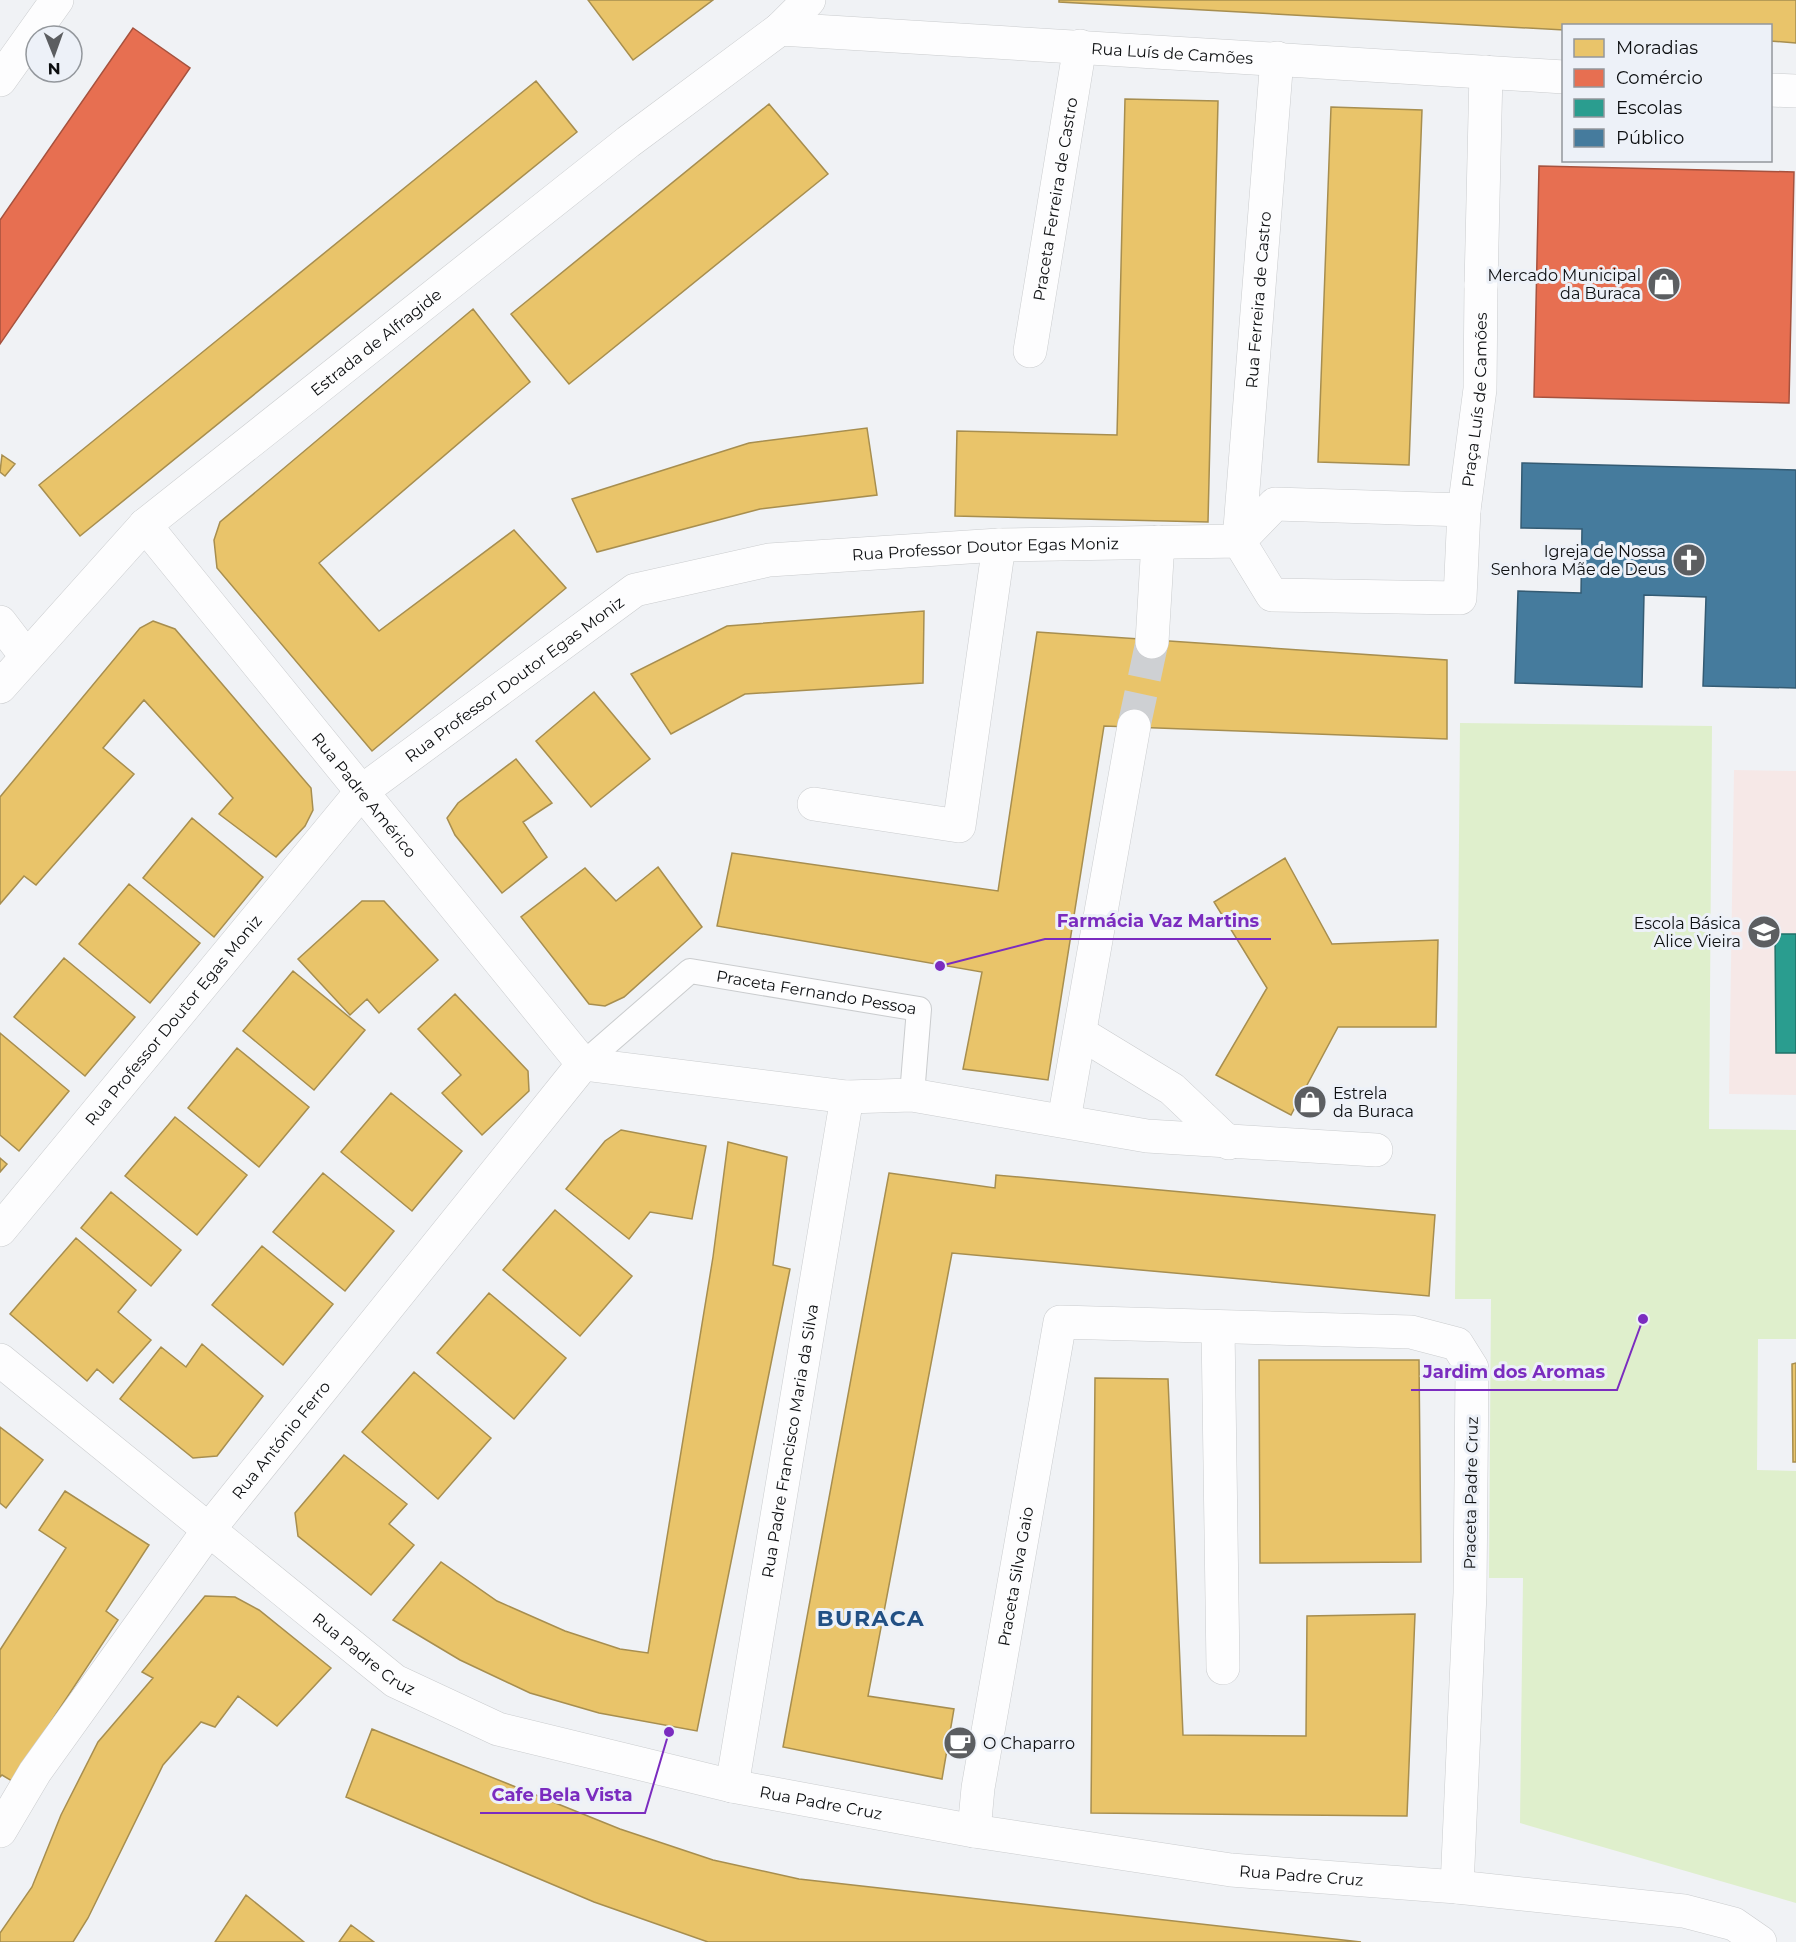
<svg xmlns="http://www.w3.org/2000/svg" width="1796" height="1942" font-family="Montserrat,sans-serif">
<rect width="100%" height="100%" fill="#f0f2f5"/>
<path fill="#f6e8e7" d="M1734,770l62,1v324l-67,-1z"/>
<path fill="#dfefcc" d="M1460,723l252,3 -3,403 87,1v209h-38l-1,131 39,1v432l-276,-80 3,-245h-34l2,-279h-36z"/>
<path fill="#e9c46a" stroke="#a78e4f" stroke-width="1.5" d="M588,0h125l-80,60z
M1059,0h737v43l-26,-2v-15h-206v4l-505,-28z
M536,81l41,51 -497,404 -41,-51z
M1125,99l93,2 -10,421 -253,-6 2,-85 160,4z
M769,104l59,70 -259,210 -58,-70z
M1331,107l91,3 -13,355 -91,-3z
M473,309l57,73 -211,181 60,68 135,-101 52,58 -194,163 -155,-183 -3,-28 6,-18z
M867,428l10,67 -117,14 -163,43 -25,-53 177,-56z
M2,455l13,9 -10,12 -5,-4z
M924,611l-1,72 -178,11 -74,40 -40,-60 96,-48z
M153,621l22,8 136,159 2,22 -8,16 -29,31 -57,-43 14,-16 -89,-98 -41,48 31,26 -98,111 -12,-9 -24,28v-107l140,-169z
M1037,632l410,28v79l-343,-13 -56,354 -85,-11 19,-97 -265,-46 15,-73 266,38z
M594,692l56,67 -59,48 -55,-66z
M516,759l36,44 -29,19 24,35 -45,36 -47,-58 -8,-17 11,-15z
M192,818l71,59 -49,60 -71,-59z
M1285,858l47,86 106,-4 -2,87h-98l-47,88 -75,-40 51,-87 -53,-86z
M658,867l44,60 -78,70 -19,9 -16,-2 -68,-87 64,-49 31,33z
M129,884l71,59 -50,60 -71,-59z
M362,901h22l54,59 -59,53 -12,-14 -17,16 -52,-56z
M64,958l71,59 -50,59 -71,-59z
M293,971l72,59 -51,60 -71,-59z
M455,994l73,77 1,20 -47,44 -40,-42 19,-18 -43,-46z
M0,1033l69,58 -50,60 -19,-16z
M237,1048l72,59 -50,60 -71,-59z
M391,1093l71,58 -50,60 -71,-59z
M175,1117l72,58 -50,60 -72,-59z
M621,1130l85,16 -14,73 -42,-7 -21,27 -63,-50 39,-48z
M728,1142l59,15 -14,108 17,4 -93,462 -98,-18 -69,-20 -70,-33 -67,-40 48,-58 56,39 68,30 55,18 28,4 65,-396z
M0,1158l7,6 -7,8z
M323,1173l71,58 -49,60 -72,-59z
M889,1173l106,15 1,-13 439,40 -6,81 -477,-43 -84,443 86,13 -12,70 -159,-32z
M111,1192l70,58 -30,36 -70,-58z
M555,1210l77,66 -52,60 -77,-66z
M76,1238l60,52 -18,22 33,28 -38,43 -16,-14 -10,12 -77,-67z
M262,1246l71,58 -50,61 -71,-60z
M489,1293l77,65 -52,61 -77,-66z
M202,1344l61,52 -46,60 -24,2 -73,-59 41,-52 25,20z
M1259,1360h160l2,202 -161,1z
M1796,1363v99h-3l-1,-98z
M414,1372l77,66 -53,61 -76,-67z
M1095,1378l73,1 15,356 123,1 1,-120 108,-2 -8,202 -316,-3z
M0,1427l43,33 -37,48 -6,-5z
M344,1455l63,49 -18,20 25,21 -43,50 -73,-59 -3,-23z
M65,1491l84,54 -43,66 12,9 -106,161 -10,-6 -2,2v-127l66,-102 -27,-18z
M205,1596l30,1 24,13 72,58 -54,58 -39,-30 -23,31 -14,-5 -38,43 -75,153 -15,24h-73v-9l32,-46 29,-72 37,-73 55,-64 -11,-6z
M372,1729l248,100 93,31 86,19 562,63h-653l-114,-40 -248,-105z
M246,1895l58,47h-89z
M351,1925l23,17h-35z"/>
<path fill="#e76f51" stroke="#a6523e" stroke-width="1.5" d="M133,28l57,40 -190,276v-124z
M1539,166l255,6 -5,231 -255,-6z"/>
<path fill="#2a9d8f" stroke="#217269" stroke-width="1.5" d="M1775,934h21v119h-20z"/>
<path fill="#457b9d" stroke="#345b73" stroke-width="1.5" d="M1522,463l274,7v218l-93,-2 3,-89 -62,-2 -2,92 -127,-4 3,-92 63,2 1,-64 -61,-1z"/>
<g fill="none" stroke-linecap="round" stroke-linejoin="round">
<path stroke="#ced0d3" stroke-width="33" stroke-dasharray="33 16" stroke-linecap="butt" d="M1134,726l18,-84"/>
<defs>
<g id="service">
<path id="s1" d="M583,1064l107,-93 229,38 -7,86"/>
</g>
<g id="pedestrian">
<path id="s2" d="M1464,510l16,-121 1,-104"/>
</g>
<g id="minor">
<path d="M780,29l29,-29"/>
<path d="M0,80l57,-80"/>
<path d="M1481,285l5,-213"/>
<path id="s3" d="M1030,351l50,-305"/>
<path id="s4" d="M145,525l438,539"/>
<path id="s5" d="M1239,541l38,-483"/>
<path d="M0,622l26,34"/>
<path d="M1152,642l6,-100"/>
<path d="M814,804l145,22 40,-281"/>
<path d="M1080,1033l92,56 57,54"/>
<path d="M583,1064l264,33 65,-2 235,41 229,14"/>
<path d="M1064,1120l70,-394"/>
<path id="s6" d="M0,1230l362,-439 273,-201 134,-30 230,-15 240,-4 36,-37 189,6 -4,88 -188,-3 -33,-54"/>
<path d="M1218,1327l5,341"/>
<path id="s7" d="M0,1360l395,321 103,48 234,57 242,45 257,39 226,17 227,24 50,13 26,18"/>
<path id="s8" d="M732,1786l115,-689"/>
<path id="s9" d="M0,1831l35,-59 175,-244 373,-464"/>
<path id="s10" d="M974,1831l4,-43 82,-466 351,10 46,12 15,24 -2,225 -13,294"/>
</g>
<g id="tertiary">
<path d="M1770,90l26,1"/>
<path id="s11" d="M0,687l145,-162 483,-383 152,-113 784,48"/>
</g>
</defs>
<use href="#service" stroke="#caccce" stroke-width="26"/>
<use href="#pedestrian" stroke="#caccce" stroke-width="34"/>
<use href="#minor" stroke="#caccce" stroke-width="34"/>
<use href="#tertiary" stroke="#caccce" stroke-width="34"/>
<use href="#service" stroke="#fdfdfe" stroke-width="24"/>
<use href="#pedestrian" stroke="#fdfdfe" stroke-width="33"/>
<use href="#minor" stroke="#fdfdfe" stroke-width="33"/>
<use href="#tertiary" stroke="#fdfdfe" stroke-width="33"/>
</g>
<defs>
<symbol id="shop-disc" viewBox="-11 -11 22 22"><circle r="9.5" fill="#5c5e61" stroke="#edf1f8"/><path d="M-5-2.5h2.3a2.7 3.5 0 0 1 5.4 0H5L5.5 6h-11ZM-1.5-2.5h3a1.5 2.3 0 0 0-3 0Z" fill="#fff"/></symbol>
<symbol id="church-disc" viewBox="-11 -11 22 22"><circle r="9.5" fill="#5c5e61" stroke="#edf1f8"/><path d="M-1.2-6h2.4v3.5h3.3v2.4h-3.3V6h-2.4V-.1h-3.3v-2.4h3.3Z" fill="#fff"/></symbol>
<symbol id="school-disc" viewBox="-11 -11 22 22"><circle r="9.5" fill="#5c5e61" stroke="#edf1f8"/><path d="M0-5L7-2L0 1L-7-2ZM-4 1L0 2.5L4 1V4Q0 6-4 4Z" fill="#fff"/></symbol>
<symbol id="cafe-disc" viewBox="-11 -11 22 22"><circle r="9.5" fill="#5c5e61" stroke="#edf1f8"/><path d="M-5.5-4.5H6V0H3Q3 3.5 0 3.5H-2.5Q-5.5 3.5-5.5 0ZM3-3.2v2h1.7v-2ZM-6 4.5H4V6H-6Z" fill="#fff"/></symbol>
</defs>
<g fill-rule="evenodd">
<use href="#shop-disc" x="1645" y="265" width="38" height="38"/>
<use href="#church-disc" x="1670" y="541" width="38" height="38"/>
<use href="#school-disc" x="1745" y="913" width="38" height="38"/>
<use href="#shop-disc" x="1291" y="1083" width="38" height="38"/>
<use href="#cafe-disc" x="941" y="1724" width="38" height="38"/>
</g>
<g text-anchor="middle" dominant-baseline="central" stroke-width="6" stroke-linejoin="round" paint-order="stroke">
<g font-size="16" fill="#0d0f11" stroke="#edf1f8">
<text stroke="none"><textPath href="#s11" startOffset="1416">Rua Luís de Camões</textPath></text>
<text stroke="none"><textPath href="#s3" startOffset="154">Praceta Ferreira de Castro</textPath></text>
<text stroke="none"><textPath href="#s5" startOffset="242">Rua Ferreira de Castro</textPath></text>
<text stroke="none"><textPath href="#s11" startOffset="512">Estrada de Alfragide</textPath></text>
<text stroke="none"><textPath href="#s2" startOffset="111">Praça Luís de Camões</textPath></text>
<text stroke="none"><textPath href="#s6" startOffset="1262">Rua Professor Doutor Egas Moniz</textPath></text>
<text stroke="none"><textPath href="#s6" startOffset="758">Rua Professor Doutor Egas Moniz</textPath></text>
<text stroke="none"><textPath href="#s4" startOffset="348">Rua Padre Américo</textPath></text>
<text stroke="none"><textPath href="#s1" startOffset="270">Praceta Fernando Pessoa</textPath></text>
<text stroke="none"><textPath href="#s6" startOffset="272">Rua Professor Doutor Egas Moniz</textPath></text>
<text stroke="none"><textPath href="#s9" startOffset="482">Rua António Ferro</textPath></text>
<text stroke="none"><textPath href="#s8" startOffset="350">Rua Padre Francisco Maria da Silva</textPath></text>
<text transform="translate(1471 1493) rotate(-89)">Praceta Padre Cruz</text>
<text stroke="none"><textPath href="#s10" startOffset="258">Praceta Silva Gaio</textPath></text>
<text stroke="none"><textPath href="#s7" startOffset="468">Rua Padre Cruz</textPath></text>
<text stroke="none"><textPath href="#s7" startOffset="954">Rua Padre Cruz</textPath></text>
<text stroke="none"><textPath href="#s7" startOffset="1440">Rua Padre Cruz</textPath></text>
</g>
<g font-size="16" fill="#0d0f11" stroke="#edf1f8" text-anchor="end">
<text x="1641" y="275">Mercado Municipal<tspan x="1641" dy="18">da Buraca</tspan></text>
<text x="1666" y="551">Igreja de Nossa<tspan x="1666" dy="18">Senhora Mãe de Deus</tspan></text>
<text x="1741" y="923">Escola Básica<tspan x="1741" dy="18">Alice Vieira</tspan></text>
<text x="1333" y="1093" text-anchor="start">Estrela<tspan x="1333" dy="18">da Buraca</tspan></text>
<text x="983" y="1743" text-anchor="start">O Chaparro</text>
</g>
<g font-size="22" font-weight="bold" letter-spacing="1.5" fill="#225084" stroke="#edf1f8">
<text x="871" y="1618">BURACA</text>
</g>
</g>
<path fill="none" stroke="#7b2cbf" stroke-width="2" d="M940 966L1045 939H1271M1643 1319L1617 1390H1411M669 1732L645 1813H480"/>
<g fill="#7b2cbf" stroke="#edf1f8" stroke-width="2">
<circle cx="940" cy="966" r="6"/>
<circle cx="1643" cy="1319" r="6"/>
<circle cx="669" cy="1732" r="6"/>
</g>
<g font-size="18" text-anchor="middle" font-weight="bold" fill="#7b2cbf" stroke="#edf1f8" stroke-width="6" stroke-linejoin="round" paint-order="stroke">
<text x="1158" y="927">Farmácia Vaz Martins</text>
<text x="1514" y="1378">Jardim dos Aromas</text>
<text x="562" y="1801">Cafe Bela Vista</text>
</g>
<rect x="1562" y="24" width="210" height="138" fill="#edf1f8" stroke="#93979c" stroke-width="1.5"/>
<rect x="1574" y="39" width="30" height="18" fill="#e9c46a" stroke="#93979c" stroke-width="1.5"/>
<text x="1616" y="54" font-size="18" fill="#0d0f11">Moradias</text>
<rect x="1574" y="69" width="30" height="18" fill="#e76f51" stroke="#93979c" stroke-width="1.5"/>
<text x="1616" y="84" font-size="18" fill="#0d0f11">Comércio</text>
<rect x="1574" y="99" width="30" height="18" fill="#2a9d8f" stroke="#93979c" stroke-width="1.5"/>
<text x="1616" y="114" font-size="18" fill="#0d0f11">Escolas</text>
<rect x="1574" y="129" width="30" height="18" fill="#457b9d" stroke="#93979c" stroke-width="1.5"/>
<text x="1616" y="144" font-size="18" fill="#0d0f11">Público</text>
<g transform="translate(54 54) rotate(179)"><circle r="28" fill="#edf1f8" stroke="#93979c" stroke-width="1.5"/>
<path d="M0-4.5L10 22L0 15L-10 22Z" fill="#5c5e61"/>
<text y="-9" font-size="16" font-weight="bold" text-anchor="middle" fill="#0d0f11">N</text>
</g>
</svg>
